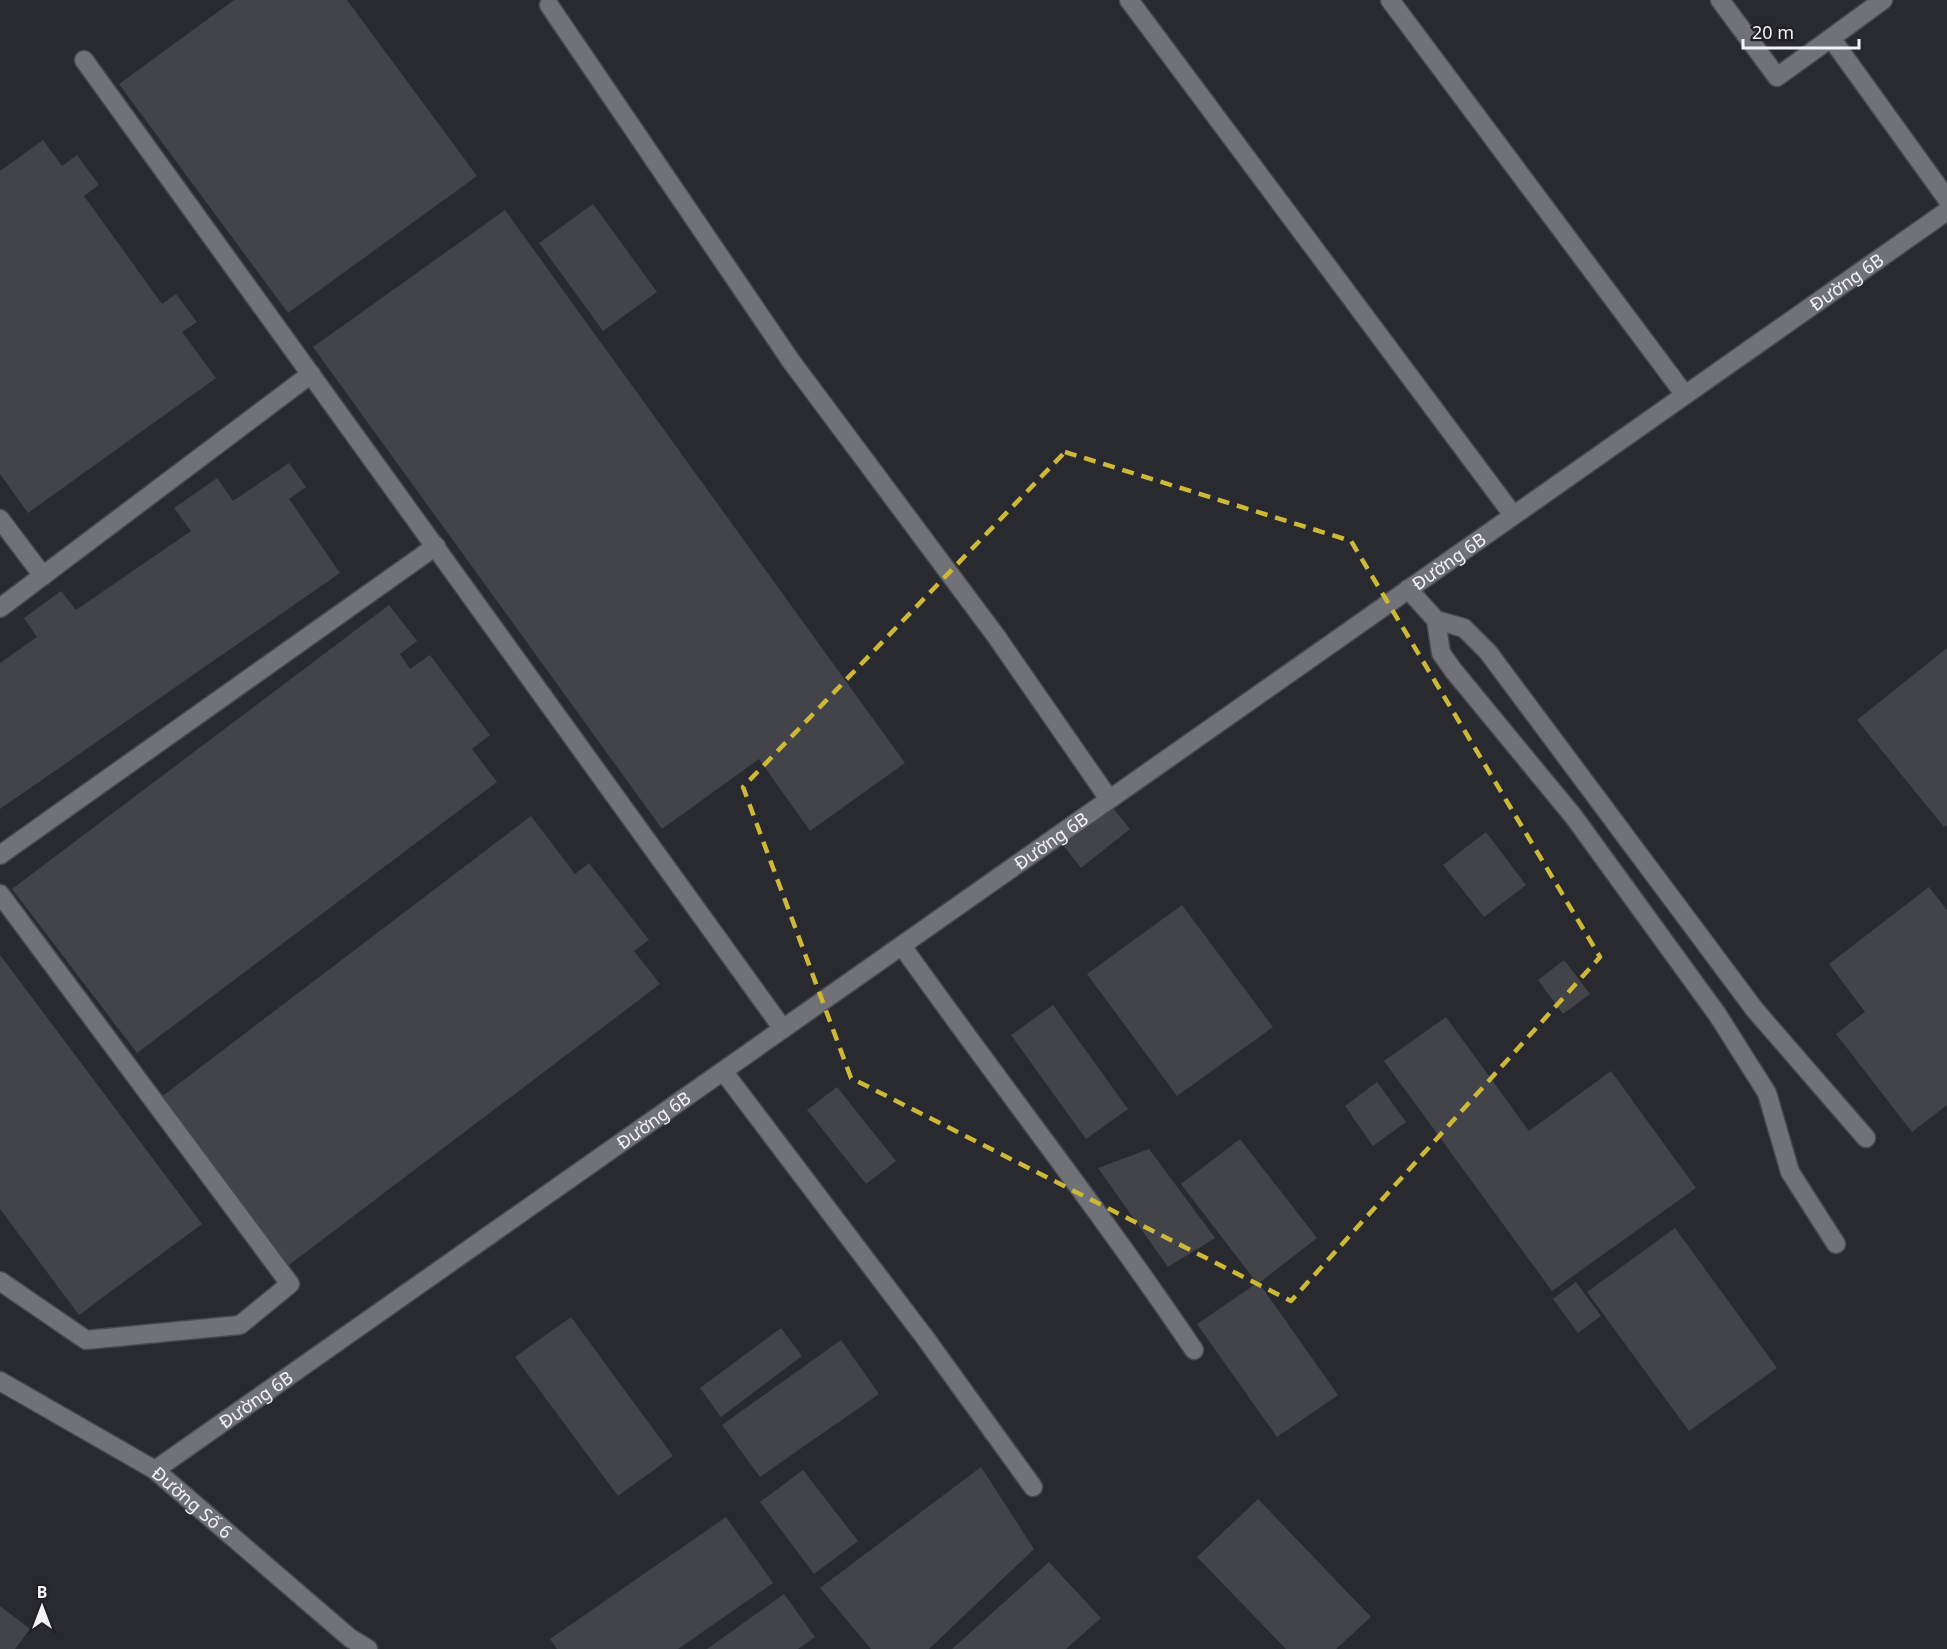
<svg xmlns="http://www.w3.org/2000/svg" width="1947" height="1649" font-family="'Noto Sans',sans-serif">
<rect width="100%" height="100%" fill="#292a2f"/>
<path fill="#434449" d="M234,0h113l130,176 -189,137 -169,-229z
M43,140l19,26 15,-11 22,30 -15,11 78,108 14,-10 21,28 -15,10 34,46 -188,135 -28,-39v-303z
M593,204l64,88 -54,39 -64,-88z
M505,210l400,553 -95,68 -51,-72 -97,70 -349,-482z
M289,463l17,24 -17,12 51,74 -340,236v-146l37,-26 -13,-19 37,-27 15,19 115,-79 -17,-23 43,-30 16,23z
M389,605l28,36 -17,13 10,15 20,-14 60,80 -18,14 25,33 -360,271 -125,-164z
M1947,648v177l-3,2 -87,-107z
M1112,807l18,22 -49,39 -18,-23z
M531,816l44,58 14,-11 60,77 -15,11 26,33 -371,281 -129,-167z
M1486,832l40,53 -42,32 -41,-52z
M1929,887l18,23v195l-35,27 -76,-98 29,-22 -36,-48z
M1182,905l91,122 -96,69 -90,-122z
M0,955l202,269 -123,91 -79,-106z
M1564,960l26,34 -27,20 -25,-34z
M1053,1005l75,104 -42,30 -75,-104z
M1446,1017l83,114 82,-60 85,117 -144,103 -168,-230z
M1377,1082l29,40 -33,24 -28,-40z
M837,1087l59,74 -30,23 -59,-74z
M1240,1139l77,99 -58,45 79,112 -61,42 -80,-113 60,-41 -76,-99z
M1149,1149l66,89 -47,29 -70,-99z
M1675,1228l102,140 -88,63 -102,-139z
M1576,1282l25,34 -23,17 -25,-34z
M571,1317l102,139 -55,40 -103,-139z
M781,1328l21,28 -81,61 -21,-29z
M841,1340l38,54 -119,83 -38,-52z
M981,1467l53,82 -105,100h-58l-51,-61z
M803,1470l55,71 -44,33 -54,-72z
M1258,1499l113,118 -35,32h-50l-89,-92z
M726,1517l47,66 -95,66h-121l-7,-10z
M1049,1562l52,56 -35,31h-114z
M784,1594l31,43 -17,12h-91z
M0,1606l30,23 -15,20h-15z"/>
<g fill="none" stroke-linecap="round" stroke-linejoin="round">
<defs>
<g id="minor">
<path d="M1129,0l384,515"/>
<path d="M1390,0l295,395"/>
<path d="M1720,0l57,77 54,-39 116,161"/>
<path d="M549,5l242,356 205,275 113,163"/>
<path d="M1831,38l52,-38"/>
<path d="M84,60l699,969"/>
<path d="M0,519l43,57"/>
<path d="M1408,589l28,31 28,8 24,24 267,358 111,128"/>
<path d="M0,608l311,-234"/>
<path d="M1436,620l5,33 12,17 121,147 143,197 50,79 23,79 46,72"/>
<path d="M0,855l436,-309"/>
<path d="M0,894l290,390 -50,41 -154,15 -86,-59"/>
<path d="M902,946c96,135 199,266 292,404"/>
<path d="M723,1071l203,268 107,148"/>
<path id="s1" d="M0,1381l155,89 195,168 18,11"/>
<path id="s2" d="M155,1470l1792,-1259"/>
</g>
</defs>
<use href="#minor" stroke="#48494d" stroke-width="21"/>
<use href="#minor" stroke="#717277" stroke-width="18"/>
</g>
<path fill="none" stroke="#ceb837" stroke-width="4.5" stroke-dasharray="12 8" stroke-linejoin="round" d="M1065,452l286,89 249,416 -309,344 -440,-223 -108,-291z"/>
<g text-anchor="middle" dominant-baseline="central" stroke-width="4.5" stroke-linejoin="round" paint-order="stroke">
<g font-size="18" fill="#f3f3f6" stroke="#202025">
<text stroke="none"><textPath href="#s2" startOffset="2067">Đường 6B</textPath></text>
<text stroke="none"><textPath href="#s2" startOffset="1581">Đường 6B</textPath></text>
<text stroke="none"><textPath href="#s2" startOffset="1095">Đường 6B</textPath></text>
<text stroke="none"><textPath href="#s2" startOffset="609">Đường 6B</textPath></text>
<text stroke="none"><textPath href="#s2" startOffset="123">Đường 6B</textPath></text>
<text stroke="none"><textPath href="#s1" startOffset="228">Đường Số 6</textPath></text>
</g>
</g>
<g transform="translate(42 1607)" stroke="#202025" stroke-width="4.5" paint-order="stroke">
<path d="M0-4.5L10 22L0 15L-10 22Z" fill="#f3f3f6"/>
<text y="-9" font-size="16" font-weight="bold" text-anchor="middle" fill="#f3f3f6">B</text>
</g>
<path d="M1743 39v9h116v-9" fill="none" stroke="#f3f3f6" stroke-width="3"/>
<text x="1752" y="39" font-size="18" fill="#f3f3f6" stroke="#202025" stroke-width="4.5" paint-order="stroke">20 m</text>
</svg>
